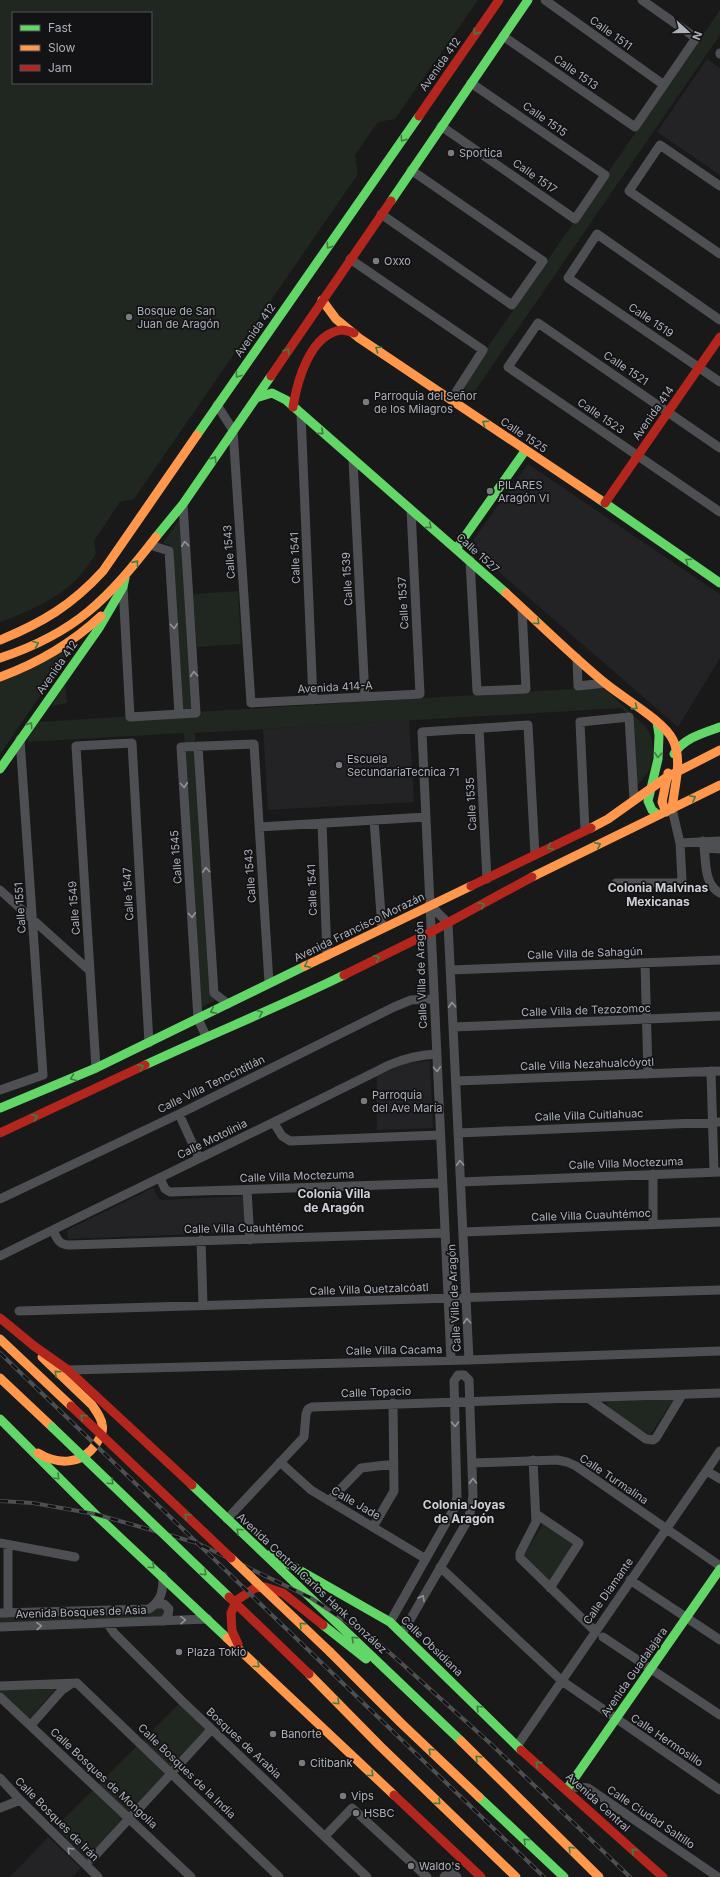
<svg xmlns="http://www.w3.org/2000/svg" width="720" height="1877" font-family="Inter,sans-serif">
<rect width="100%" height="100%" fill="#191919"/>
<path fill="#232325" d="M707,59l13,9v107l-63,-43z
M528,464l192,130v64l-42,69 -209,-181z
M409,720l5,82 -146,8 -5,-81z
M430,1061l3,67 -56,2v-54l28,-13z
M153,1188l5,10 4,2 81,-4 2,36 -177,7 -1,-9z
M48,1837l33,31 -9,9h-62z"/>
<path fill="#202620" fill-rule="evenodd" d="M0,0h478l-83,119 -17,3 -23,33 3,19 -224,325 -14,3 -26,39 2,13c-6,9 -13,19 -21,27 -18,18 -51,33 -75,41zM13,13h138v70h-138z
M720,10v25l-252,366 -12,-8z
M182,516l13,196 408,-25 43,40 5,9 3,17 -5,18 -14,17 -4,-71 -10,-9 -426,25 16,260 5,7 -16,8 -16,-275 -156,9 -1,-5 12,-15 143,-9 -9,-164 -4,-4 -6,-2z
M238,591l3,53 -44,3 -4,-53z
M78,641l-78,113v-72z
M65,685l2,18 -16,3z
M675,1398l-25,37 -42,-27 -1,-5 4,-4z
M543,1524l31,21 -24,36 -27,-25z
M164,1605l1,13 -165,6v-8l156,-8z
M56,1688l-27,32 -29,-28v-2z
M180,1703l30,27 -120,132 -34,-35z"/>
<g fill="none" stroke-linecap="round" stroke-linejoin="round">
<path stroke="#4e4f52" stroke-width="9" d="M545,0l119,85
M503,36l132,91 61,-89 -54,-38
M720,53v1
M441,126l134,93 30,-44 -134,-92
M720,186l-60,-41 -31,46 91,63
M381,214l131,91 31,-44 -132,-91
M350,259l133,91 -32,50
M720,320l-123,-86 -29,44 152,104
M217,405l16,25 18,273 169,-9 -9,-184
M301,414l12,286
M720,448l-182,-125 -30,44 212,145
M353,460l12,237
M150,545l19,6 10,163
M470,560l7,131 49,-2 -4,-80
M123,587l7,130 66,-4 -13,-209
M577,658l1,28 27,-3
M479,728l8,151
M198,746l16,247 14,11
M374,820l8,108
M322,823l5,133
M259,827l167,-10
M585,830l-5,-108 49,-5 5,83
M703,841c4,17 -1,42 17,52
M680,843l40,-2
M705,848l15,1
M616,883h61l5,-3 -2,-37 -8,-34
M0,890l90,81
M431,906l17,17 21,437
M645,963l3,111
M450,970l270,-10
M453,1027l267,-11
M206,1036l-8,-17 -17,-272 73,-3 15,239
M96,1068l-20,-322 56,-3 17,300
M711,1071l3,101
M456,1081l264,-10
M0,1090l43,-15 -23,-336
M179,1114l20,44
M274,1123l8,13 8,5 150,-6
M458,1133l262,-11
M653,1174v51
M160,1178l5,11 5,3 272,-9
M461,1182l259,-10
M247,1190l3,50
M0,1199l179,-85 215,-107 17,-7 23,-1
M53,1230c4,9 6,15 17,15l375,-12
M463,1232l257,-10
M201,1240l2,65
M0,1256c129,-64 260,-126 389,-191 16,-7 30,-10 47,-11
M19,1311l701,-21
M451,1360l-29,-628 106,-7 7,130
M68,1370l401,-10 251,-9
M588,1398l58,41 7,1 3,-2 26,-43
M533,1460l3,62 -16,31v5l75,73
M280,1462l31,28 115,69
M472,1463l85,-3 10,2 9,4 144,100
M707,1471l13,8
M329,1501l32,-33 33,-4
M536,1514l43,29 -29,45
M227,1519l77,-82 2,-23 2,-5 4,-2 408,-14
M373,1527l21,-36 -1,-88
M0,1543l75,14
M440,1567l122,114 158,109
M630,1580l90,60
M157,1604h7l5,5 -1,6 -4,6
M0,1613l149,-4c13,-9 14,-18 14,-33
M8,1613v-67
M390,1622l65,-115 2,-10 -3,-116 4,-6h6l5,5 4,116 -3,17 -5,12 -62,107
M108,1624l6,9 68,68 185,176
M0,1627l208,-8
M603,1637l117,78
M0,1686l77,-3 202,194
M0,1697l191,180
M31,1725l31,-35 9,-6
M517,1746l203,-295
M175,1769l33,-36
M0,1778l20,22 78,77
M567,1789l11,-2 10,1 130,89
M0,1808l20,-8
M132,1816l36,-39
M328,1833l24,-25 75,69
M92,1859l34,-37
M444,1877l6,-6 7,6"/>
<path stroke="#63d668" stroke-width="9" d="M391,201l137,-201
M256,398l16,-5 14,7 220,193
M197,435l222,-319
M599,499l121,84
M156,537l27,-33 88,-128
M456,549l69,-98
M657,722l2,13 -1,24 -10,42 4,9 6,5
M674,754c10,-16 29,-21 46,-27
M0,769l99,-141 24,-41 2,-9
M145,1065c66,-31 134,-58 199,-90
M0,1108l96,-40 209,-102
M0,1419l95,95 132,124
M192,1485l269,256
M271,1554l119,68 131,128
M323,1625l43,34
M567,1789l153,-220
M479,1797l85,80"/>
<path stroke="#ff974d" stroke-width="9" d="M322,300l14,19 23,19 240,161
M506,593c33,30 65,62 99,90 18,15 59,38 68,57 10,20 1,48 -1,69
M0,640c42,-17 72,-35 103,-69l94,-136
M0,658c76,-25 108,-59 156,-121
M0,677c38,-14 71,-33 101,-61
M666,812l-4,-10 6,-29
M591,828l17,-9 59,-42 53,-27
M532,877l188,-92
M305,966l166,-80
M0,1339l71,67
M0,1378l52,49
M38,1453c20,12 44,12 58,-9 4,-6 8,-12 6,-20 -1,-7 -6,-13 -10,-19l-50,-48
M227,1638l167,157
M330,1652l71,71 78,74
M309,1674l71,72 136,131
M461,1741l138,136"/>
<path stroke="#b3261e" stroke-width="9" d="M419,116l80,-116
M271,376l120,-175
M293,407c4,-25 17,-74 49,-77 4,0 8,2 12,3
M605,503l115,-166
M471,886l120,-58
M344,975l87,-43 101,-55
M0,1133l145,-68
M0,1318l34,28 34,24 124,115
M238,1644l-6,-13 -1,-18 6,-13 18,-12 10,-1 18,6 40,32
M521,1750l142,127
M394,1795l87,82"/>
<defs>
<path id="rail" d="M0,1353l544,524
M0,1501l33,2 62,11 102,29 114,55 69,46 112,101 138,132"/>
</defs>
<use href="#rail" stroke="#4e4f50" stroke-width="4"/>
<use href="#rail" stroke="#131315" stroke-width="2.5" stroke-dasharray="8" stroke-linecap="butt"/>
<path stroke="#63d668" stroke-width="9" d="M52,1427l177,170"/>
<path stroke="#ff974d" stroke-width="9" d="M231,1558l99,94"/>
<path stroke="#b3261e" stroke-width="9" d="M71,1406l160,152
M229,1597l80,77"/>
</g>
<defs><path id="oneway-chevron" d="M-2-3.5L2.5 0L-2 3.5" fill="none" stroke-width="1.6" stroke-linecap="round" stroke-linejoin="round"/></defs>
<g stroke="#3f7e43">
<use href="#oneway-chevron" transform="translate(476 32) rotate(125)"/>
<use href="#oneway-chevron" transform="translate(403 139) rotate(125)"/>
<use href="#oneway-chevron" transform="translate(329 246) rotate(125)"/>
<use href="#oneway-chevron" transform="translate(378 349) rotate(-145)"/>
<use href="#oneway-chevron" transform="translate(287 351) rotate(-56)"/>
<use href="#oneway-chevron" transform="translate(238 375) rotate(126)"/>
<use href="#oneway-chevron" transform="translate(485 423) rotate(-146)"/>
<use href="#oneway-chevron" transform="translate(321 432) rotate(42)"/>
<use href="#oneway-chevron" transform="translate(214 459) rotate(-56)"/>
<use href="#oneway-chevron" transform="translate(429 526) rotate(40)"/>
<use href="#oneway-chevron" transform="translate(688 561) rotate(-145)"/>
<use href="#oneway-chevron" transform="translate(136 563) rotate(-51)"/>
<use href="#oneway-chevron" transform="translate(537 622) rotate(42)"/>
<use href="#oneway-chevron" transform="translate(36 644) rotate(-22)"/>
<use href="#oneway-chevron" transform="translate(635 707) rotate(37)"/>
<use href="#oneway-chevron" transform="translate(30 725) rotate(-55)"/>
<use href="#oneway-chevron" transform="translate(658 755) rotate(96)"/>
<use href="#oneway-chevron" transform="translate(693 798) rotate(-27)"/>
<use href="#oneway-chevron" transform="translate(598 845) rotate(-26)"/>
<use href="#oneway-chevron" transform="translate(550 847) rotate(154)"/>
<use href="#oneway-chevron" transform="translate(482 905) rotate(-29)"/>
<use href="#oneway-chevron" transform="translate(377 958) rotate(-26)"/>
<use href="#oneway-chevron" transform="translate(307 965) rotate(154)"/>
<use href="#oneway-chevron" transform="translate(213 1011) rotate(154)"/>
<use href="#oneway-chevron" transform="translate(260 1013) rotate(-22)"/>
<use href="#oneway-chevron" transform="translate(141 1067) rotate(-26)"/>
<use href="#oneway-chevron" transform="translate(73 1078) rotate(157)"/>
<use href="#oneway-chevron" transform="translate(35 1117) rotate(-24)"/>
<use href="#oneway-chevron" transform="translate(57 1373) rotate(-138)"/>
<use href="#oneway-chevron" transform="translate(83 1417) rotate(-137)"/>
<use href="#oneway-chevron" transform="translate(57 1477) rotate(45)"/>
<use href="#oneway-chevron" transform="translate(111 1482) rotate(43)"/>
<use href="#oneway-chevron" transform="translate(187 1516) rotate(-136)"/>
<use href="#oneway-chevron" transform="translate(239 1531) rotate(-137)"/>
<use href="#oneway-chevron" transform="translate(152 1566) rotate(43)"/>
<use href="#oneway-chevron" transform="translate(204 1573) rotate(44)"/>
<use href="#oneway-chevron" transform="translate(302 1625) rotate(-136)"/>
<use href="#oneway-chevron" transform="translate(354 1639) rotate(-136)"/>
<use href="#oneway-chevron" transform="translate(257 1665) rotate(43)"/>
<use href="#oneway-chevron" transform="translate(337 1702) rotate(45)"/>
<use href="#oneway-chevron" transform="translate(479 1708) rotate(-135)"/>
<use href="#oneway-chevron" transform="translate(431 1751) rotate(-137)"/>
<use href="#oneway-chevron" transform="translate(478 1758) rotate(-136)"/>
<use href="#oneway-chevron" transform="translate(538 1764) rotate(-139)"/>
<use href="#oneway-chevron" transform="translate(371 1774) rotate(43)"/>
<use href="#oneway-chevron" transform="translate(438 1802) rotate(44)"/>
<use href="#oneway-chevron" transform="translate(526 1841) rotate(-137)"/>
<use href="#oneway-chevron" transform="translate(571 1849) rotate(-135)"/>
<use href="#oneway-chevron" transform="translate(634 1851) rotate(-138)"/>
</g>
<g stroke="#90939a">
<use href="#oneway-chevron" transform="translate(185 544) rotate(-94)"/>
<use href="#oneway-chevron" transform="translate(174 626) rotate(86)"/>
<use href="#oneway-chevron" transform="translate(194 674) rotate(-94)"/>
<use href="#oneway-chevron" transform="translate(184 785) rotate(86)"/>
<use href="#oneway-chevron" transform="translate(206 870) rotate(-94)"/>
<use href="#oneway-chevron" transform="translate(192 915) rotate(86)"/>
<use href="#oneway-chevron" transform="translate(452 1005) rotate(-93)"/>
<use href="#oneway-chevron" transform="translate(437 1069) rotate(87)"/>
<use href="#oneway-chevron" transform="translate(460 1163) rotate(-93)"/>
<use href="#oneway-chevron" transform="translate(467 1321) rotate(-93)"/>
<use href="#oneway-chevron" transform="translate(455 1424) rotate(89)"/>
<use href="#oneway-chevron" transform="translate(473 1481) rotate(-91)"/>
<use href="#oneway-chevron" transform="translate(422 1598) rotate(-60)"/>
<use href="#oneway-chevron" transform="translate(183 1620) rotate(-2)"/>
<use href="#oneway-chevron" transform="translate(39 1626) rotate(-2)"/>
<use href="#oneway-chevron" transform="translate(70 1850) rotate(-135)"/>
</g>
<g fill="#797b81" stroke="#131315" stroke-width="1.5">
<circle cx="451" cy="153" r="4"/>
<circle cx="376" cy="261" r="4"/>
<circle cx="129" cy="317" r="4"/>
<circle cx="366" cy="402" r="4"/>
<circle cx="490" cy="491" r="4"/>
<circle cx="339" cy="765" r="4"/>
<circle cx="364" cy="1101" r="4"/>
<circle cx="179" cy="1652" r="4"/>
<circle cx="273" cy="1734" r="4"/>
<circle cx="302" cy="1763" r="4"/>
<circle cx="343" cy="1796" r="4"/>
<circle cx="356" cy="1813" r="4"/>
<circle cx="411" cy="1866" r="4"/>
</g>
<g text-anchor="middle" dominant-baseline="central" stroke-width="3.5" stroke-linejoin="round" paint-order="stroke">
<g font-size="11" fill="#acb0b9" stroke="#131315">
<text transform="translate(611 33) rotate(36)">Calle 1511</text>
<text transform="translate(440 64) rotate(-55)">Avenida 412</text>
<text transform="translate(576 72) rotate(35)">Calle 1513</text>
<text transform="translate(545 119) rotate(35)">Calle 1515</text>
<text transform="translate(535 176) rotate(35)">Calle 1517</text>
<text transform="translate(651 320) rotate(34)">Calle 1519</text>
<text transform="translate(255 330) rotate(-55)">Avenida 412</text>
<text transform="translate(626 368) rotate(34)">Calle 1521</text>
<text transform="translate(653 413) rotate(-55)">Avenida 414</text>
<text transform="translate(601 416) rotate(34)">Calle 1523</text>
<text transform="translate(524 435) rotate(34)">Calle 1525</text>
<text transform="translate(229 552) rotate(-94)">Calle 1543</text>
<text transform="translate(478 553) rotate(42)">Calle 1527</text>
<text transform="translate(295 558) rotate(-92)">Calle 1541</text>
<text transform="translate(347 579) rotate(-93)">Calle 1539</text>
<text transform="translate(403 603) rotate(-93)">Calle 1537</text>
<text transform="translate(57 667) rotate(-55)">Avenida 412</text>
<text transform="translate(335 687) rotate(-3)">Avenida 414-A</text>
<text transform="translate(471 804) rotate(-93)">Calle 1535</text>
<text transform="translate(176 857) rotate(-94)">Calle 1545</text>
<text transform="translate(250 876) rotate(-94)">Calle 1543</text>
<text transform="translate(312 890) rotate(-92)">Calle 1541</text>
<text transform="translate(128 894) rotate(-93)">Calle 1547</text>
<text transform="translate(20 908) rotate(-94)">Calle 1551</text>
<text transform="translate(74 908) rotate(-94)">Calle 1549</text>
<text transform="translate(359 927) rotate(-26)">Avenida Francisco Morazán</text>
<text transform="translate(585 953) rotate(-2)">Calle Villa de Sahagún</text>
<text transform="translate(421 975) rotate(-92)">Calle Villa de Aragón</text>
<text transform="translate(586 1010) rotate(-2)">Calle Villa de Tezozomoc</text>
<text transform="translate(587 1064) rotate(-2)">Calle Villa Nezahualcóyotl</text>
<text transform="translate(211 1084) rotate(-26)">Calle Villa Tenochtitlán</text>
<text transform="translate(589 1115) rotate(-2)">Calle Villa Cuitlahuac</text>
<text transform="translate(212 1139) rotate(-26)">Calle Motolinia</text>
<text transform="translate(626 1163) rotate(-2)">Calle Villa Moctezuma</text>
<text transform="translate(297 1176) rotate(-2)">Calle Villa Moctezuma</text>
<text transform="translate(591 1215) rotate(-2)">Calle Villa Cuauhtémoc</text>
<text transform="translate(244 1228) rotate(-1)">Calle Villa Cuauhtémoc</text>
<text transform="translate(369 1289) rotate(-2)">Calle Villa Quetzalcóatl</text>
<text transform="translate(454 1298) rotate(-93)">Calle Villa de Aragón</text>
<text transform="translate(394 1350) rotate(-1)">Calle Villa Cacama</text>
<text transform="translate(376 1392) rotate(-2)">Calle Topacio</text>
<text transform="translate(614 1479) rotate(34)">Calle Turmalina</text>
<text transform="translate(356 1503) rotate(30)">Calle Jade</text>
<text transform="translate(312 1583) rotate(43)">Avenida Central Carlos Hank González</text>
<text transform="translate(608 1591) rotate(-55)">Calle Diamante</text>
<text transform="translate(81 1612) rotate(-2)">Avenida Bosques de Asia</text>
<text transform="translate(432 1646) rotate(44)">Calle Obsidiana</text>
<text transform="translate(634 1672) rotate(-55)">Avenida Guadalajara</text>
<text transform="translate(667 1740) rotate(34)">Calle Hermosillo</text>
<text transform="translate(244 1743) rotate(43)">Bosques de Arabia</text>
<text transform="translate(187 1771) rotate(44)">Calle Bosques de la India</text>
<text transform="translate(104 1778) rotate(43)">Calle Bosques de Mongolia</text>
<text transform="translate(598 1802) rotate(42)">Avenida Central</text>
<text transform="translate(651 1817) rotate(34)">Calle Ciudad Saltillo</text>
<text transform="translate(57 1819) rotate(45)">Calle Bosques de Irán</text>
</g>
<g font-size="11" fill="#acb0b9" stroke="#131315" text-anchor="start">
<text x="459" y="153">Sportica</text>
<text x="384" y="261">Oxxo</text>
<text x="137" y="311">Bosque de San<tspan x="137" dy="13">Juan de Aragón</tspan></text>
<text x="374" y="396">Parroquia del Señor<tspan x="374" dy="13">de los Milagros</tspan></text>
<text x="498" y="485">PILARES<tspan x="498" dy="13">Aragón VI</tspan></text>
<text x="347" y="759">Escuela<tspan x="347" dy="13">SecundariaTecnica 71</tspan></text>
<text x="372" y="1095">Parroquia<tspan x="372" dy="13">del Ave María</tspan></text>
<text x="187" y="1652">Plaza Tokio</text>
<text x="281" y="1734">Banorte</text>
<text x="310" y="1763">Citibank</text>
<text x="351" y="1796">Vips</text>
<text x="364" y="1813">HSBC</text>
<text x="419" y="1866">Waldo's</text>
</g>
<g font-size="12" font-weight="bold" fill="#cdcfd5" stroke="#131315">
<text x="658" y="887">Colonia Malvinas<tspan x="658" dy="14">Mexicanas</tspan></text>
<text x="334" y="1193">Colonia Villa<tspan x="334" dy="14">de Aragón</tspan></text>
<text x="464" y="1504">Colonia Joyas<tspan x="464" dy="14">de Aragón</tspan></text>
</g>
</g>
<rect x="12" y="12" width="140" height="72" fill="#131315" stroke="#505257"/>
<rect x="20" y="25" width="20" height="6" fill="#63d668" stroke="#505257"/>
<text x="48" y="32" font-size="12" fill="#acb0b9">Fast</text>
<rect x="20" y="45" width="20" height="6" fill="#ff974d" stroke="#505257"/>
<text x="48" y="52" font-size="12" fill="#acb0b9">Slow</text>
<rect x="20" y="65" width="20" height="6" fill="#b3261e" stroke="#505257"/>
<text x="48" y="72" font-size="12" fill="#acb0b9">Jam</text>
<g transform="translate(688 32) rotate(111)" stroke="#131315" stroke-width="3" paint-order="stroke">
<path d="M0-3L7 15L0 10L-7 15Z" fill="#acb0b9"/>
<text y="-6" font-size="11" font-weight="bold" text-anchor="middle" fill="#acb0b9">N</text>
</g>
</svg>
